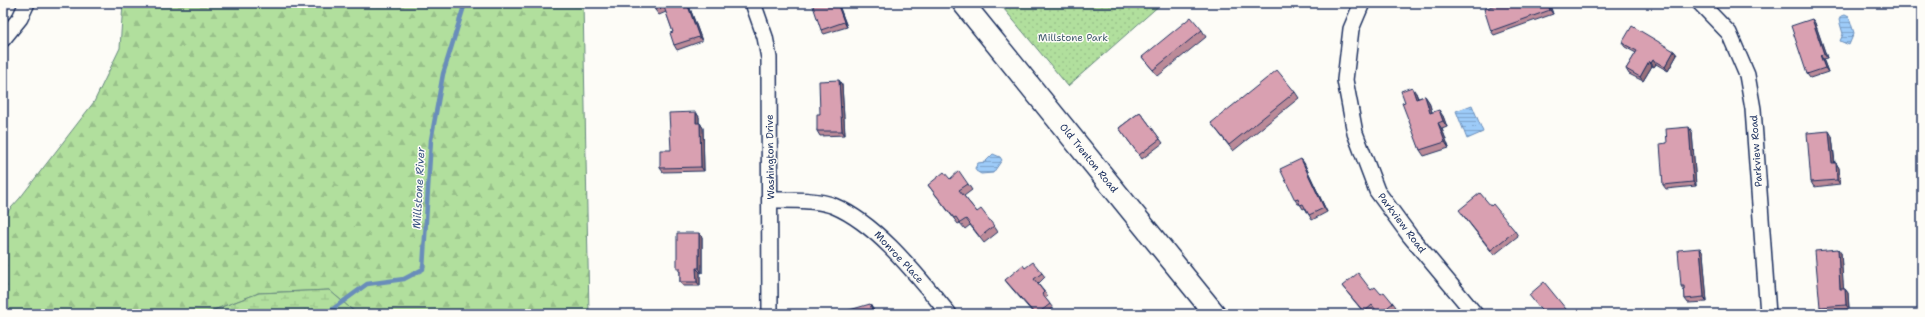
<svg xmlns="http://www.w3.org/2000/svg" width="1925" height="317" font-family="'Shantell Sans',sans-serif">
<defs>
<pattern id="forest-firs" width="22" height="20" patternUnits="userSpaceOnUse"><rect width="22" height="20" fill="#b1df9d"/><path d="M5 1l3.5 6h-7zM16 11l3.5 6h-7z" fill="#98c08a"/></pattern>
<pattern id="wetland-marsh" width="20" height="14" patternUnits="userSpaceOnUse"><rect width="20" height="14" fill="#b1df9d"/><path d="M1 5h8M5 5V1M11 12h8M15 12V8" fill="none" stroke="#98c08a"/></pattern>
<pattern id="park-dots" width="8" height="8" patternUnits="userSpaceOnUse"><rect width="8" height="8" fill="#b1df9d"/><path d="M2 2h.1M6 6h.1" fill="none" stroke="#98c08a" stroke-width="1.8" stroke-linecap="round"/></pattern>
<pattern id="water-rules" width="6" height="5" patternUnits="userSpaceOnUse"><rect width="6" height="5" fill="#9dcbf8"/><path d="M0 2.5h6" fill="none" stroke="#7fa5cc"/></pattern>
</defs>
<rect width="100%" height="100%" fill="#fdfcf7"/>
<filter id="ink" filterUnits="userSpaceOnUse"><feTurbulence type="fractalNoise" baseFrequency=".025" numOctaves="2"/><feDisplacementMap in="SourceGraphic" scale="8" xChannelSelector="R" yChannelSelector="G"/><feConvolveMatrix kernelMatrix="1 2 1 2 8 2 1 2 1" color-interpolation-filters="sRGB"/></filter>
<g filter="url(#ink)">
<path fill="url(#forest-firs)" stroke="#66877e" d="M123,3h460l6,311h-232l-28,-24 -70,3 -56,21h-200v-97l17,-19 74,-96 26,-54z"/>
<path fill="url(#wetland-marsh)" stroke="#66877e" d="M329,290l28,24h-154l56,-21z"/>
<path fill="url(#park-dots)" stroke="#66877e" d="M999,3h163l-94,83z"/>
<path fill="url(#water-rules)" stroke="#698dba" d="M1845,15l4,2 5,16 -5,12 -9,-4 3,-7 -4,-14 2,-4z
M1472,105l11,27 -16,7 -11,-28z
M993,154l7,3 2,3 -9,13 -12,1 -5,-3 -1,-3 3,-5 7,-1z"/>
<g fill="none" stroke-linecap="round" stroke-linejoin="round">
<path stroke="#698dba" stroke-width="4.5" d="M326,314l41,-30 37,-5 19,-10 8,-129 12,-66 22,-71"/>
<defs>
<path id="minor" d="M753,3l12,34 4,21 1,256
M1362,3l-11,26 -6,51 10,53 22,58 33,45 65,78
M1700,3l29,30 18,42 6,34 15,205
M3,39l17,-21 7,-15
M770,200c18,0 48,-1 64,6 45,19 84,71 115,108"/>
<path id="secondary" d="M963,3l252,311"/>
</defs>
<use href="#minor" stroke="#1b2f5e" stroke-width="18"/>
<use href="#secondary" stroke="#1b2f5e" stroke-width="24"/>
<use href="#minor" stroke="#fdfcf7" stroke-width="15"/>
<use href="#secondary" stroke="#fdfcf7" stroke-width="21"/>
</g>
<path fill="#bb8a98" stroke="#1b2f5e" d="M653,3h35l14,38 -25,9 -3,-5 -1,-13 -7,-20 -7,3 -4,-5z
M838,3l9,24 -23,7 -3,-4z
M1549,3l4,11 -59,21 -3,-4z
M1812,19l3,4 12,35 -4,1 5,13 -18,6 -3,-4z
M1202,30l4,7 -48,39 -16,-19z
M1622,43l52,8 3,4 -9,16 -12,-7 -2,3 -2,-1 -9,15 -14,-7 -3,-5 10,-16 -11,-6z
M839,80l3,5 3,50 -25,1 -3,-5 3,-17z
M1295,92l4,6 -66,53 -22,-28z
M1416,93l2,5 7,-2 4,6 3,10 11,4 4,11 -5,2 7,19 -25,8 -4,-6 -15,-48z
M696,112l3,5v6h1l3,5 1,43 -41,1 -3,-4z
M1140,112l23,31 -21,16 -23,-31z
M1692,132l4,54 -30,3 -3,-4 4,-42z
M1832,136l3,27h1l3,5 1,16 -26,3 -3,-5z
M1301,159l3,4 23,49 -15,8 -7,-12 -2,1 -3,-5h-2l-3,-4z
M968,184l4,6 -8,6 13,16 17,14 4,6 -14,11 -14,-18 -5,4 -5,-6 -2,1 -30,-39z
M1491,206l24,25 3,5 -24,19 -32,-41z
M699,233l3,4v36l-2,-1v14h-17l-3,-4v-10l-3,-4z
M1703,253l4,49 -19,1 -3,-4v-8h-1l-3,-5z
M1841,253l2,36h2l3,4 1,16 -26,2 -3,-4z
M1025,268l17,5 3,4 -7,7 10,12 -3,2 8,10 -7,6h-12l-26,-30 -3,-4z
M1342,286l29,4 10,4 12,9 3,4 -9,7h-8l-4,-4 -5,4h-5z"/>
<path fill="#98707c" stroke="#1b2f5e" d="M687,3h1l14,38 -3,-4z
M837,3h1l9,24 -3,-5z
M1547,3h2l4,11 -3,-4z
M1812,19l3,4 12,35 -3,-4z
M1674,51l3,4 -9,16 -3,-4z
M1820,55l3,4 5,13 -3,-4z
M1653,60l3,4 -2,3 -3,-4z
M1649,61l3,5 -9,15 -3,-4z
M839,80l3,5 3,50 -3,-4z
M1412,87l4,6 4,12 -4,-6z
M1425,96l4,6 5,17 -4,-6z
M1439,110l4,6 4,11 -4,-6z
M696,112l3,5v11l-3,-5z
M700,123l3,5 1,43 -3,-4z
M1438,123l4,6 7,19 -4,-6z
M1689,127l3,5 4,54 -3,-4z
M1829,131l3,5 3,32 -3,-5z
M1301,159l3,4 23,49 -3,-4z
M1836,163l3,5 1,16 -3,-4z
M699,233l3,4v36l-3,-5z
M1700,248l3,5 4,49 -3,-5z
M1838,249l3,4 3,41 -4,-5z
M696,268l4,4v14l-3,-4z
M1845,289l3,4 1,16 -3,-4z
M870,304l3,5 2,5h-2z"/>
<path fill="#d9a0b1" stroke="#1b2f5e" d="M653,3h34l12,34 -25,8 -4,-12 3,-1 -9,-25 -9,3z
M812,3h25l7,19 -23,8z
M1500,3h47l3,7 -59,21 -7,-22z
M1191,17l11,13 -49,40 -11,-13z
M1812,19l12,35 -4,1 5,13 -18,6 -16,-48z
M1632,26l42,25 -9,16 -12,-7 -2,3 -2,-2 -9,16 -14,-8 11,-18 -15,-8z
M1277,70l18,22 -66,53 -18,-22z
M839,80l3,51h-25v-17h3l-1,-33z
M1412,87l4,12 9,-3 5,17 9,-3 4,11 -5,2 7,19 -25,8 -18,-47 3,-1 -4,-11z
M696,112v11h4l1,44 -41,1v-18h11l-2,-37z
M1140,112l20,27 -21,16 -20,-27z
M1689,127l4,55 -30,3 -3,-41 7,-1 -1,-14z
M1829,131l3,32h4l1,17 -26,2 -4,-49z
M1301,159l23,49 -15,7 -6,-11 -3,1 -2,-6 -3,1 -15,-31z
M959,171l9,13 -9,6 18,22 4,-3 13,17 -14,11 -14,-18 -6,4 -4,-6 -2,1 -26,-33 16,-13 6,7z
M1480,193l11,13 2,-2 22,27 -24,19 -32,-40z
M677,233h22v35h-3l1,14h-17v-14h-3z
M1700,248l4,49 -19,2 -1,-13h-3l-3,-36z
M1838,249l2,40h5l1,16 -26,2 -5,-56z
M1033,262l9,11 -8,6 10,13 -2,2 8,10 -13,10h-2l-30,-34 18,-15 2,3z
M1358,273l13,17 4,-3 6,7 3,-2 9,11 -14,11 -7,-9 -8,7 -22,-26z
M1544,282l26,32h-26l-15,-19z
M870,304l3,10h-37z"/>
</g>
<g text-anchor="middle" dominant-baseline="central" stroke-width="3" stroke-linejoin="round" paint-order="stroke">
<g font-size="10" fill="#405b6e" stroke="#fdfcf7">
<text x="1073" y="37">Millstone Park</text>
</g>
<g font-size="10" fill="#1b2f5e" stroke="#fdfcf7">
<text transform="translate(1756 151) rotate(-94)">Parkview Road</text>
<text transform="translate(770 157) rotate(-91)">Washington Drive</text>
<text transform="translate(1089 158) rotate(51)">Old Trenton Road</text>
<text transform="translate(1402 223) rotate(53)">Parkview Road</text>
<text transform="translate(899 257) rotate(47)">Monroe Place</text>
</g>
<g font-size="11" font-style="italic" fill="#3c5684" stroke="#fdfcf7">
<text transform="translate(419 188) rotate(-87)">Millstone River</text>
</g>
</g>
<rect width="1925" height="317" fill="none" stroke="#fdfcf7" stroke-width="16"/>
<rect x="8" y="8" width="1909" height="301" fill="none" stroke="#1b2f5e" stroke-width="1.5" filter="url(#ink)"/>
</svg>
